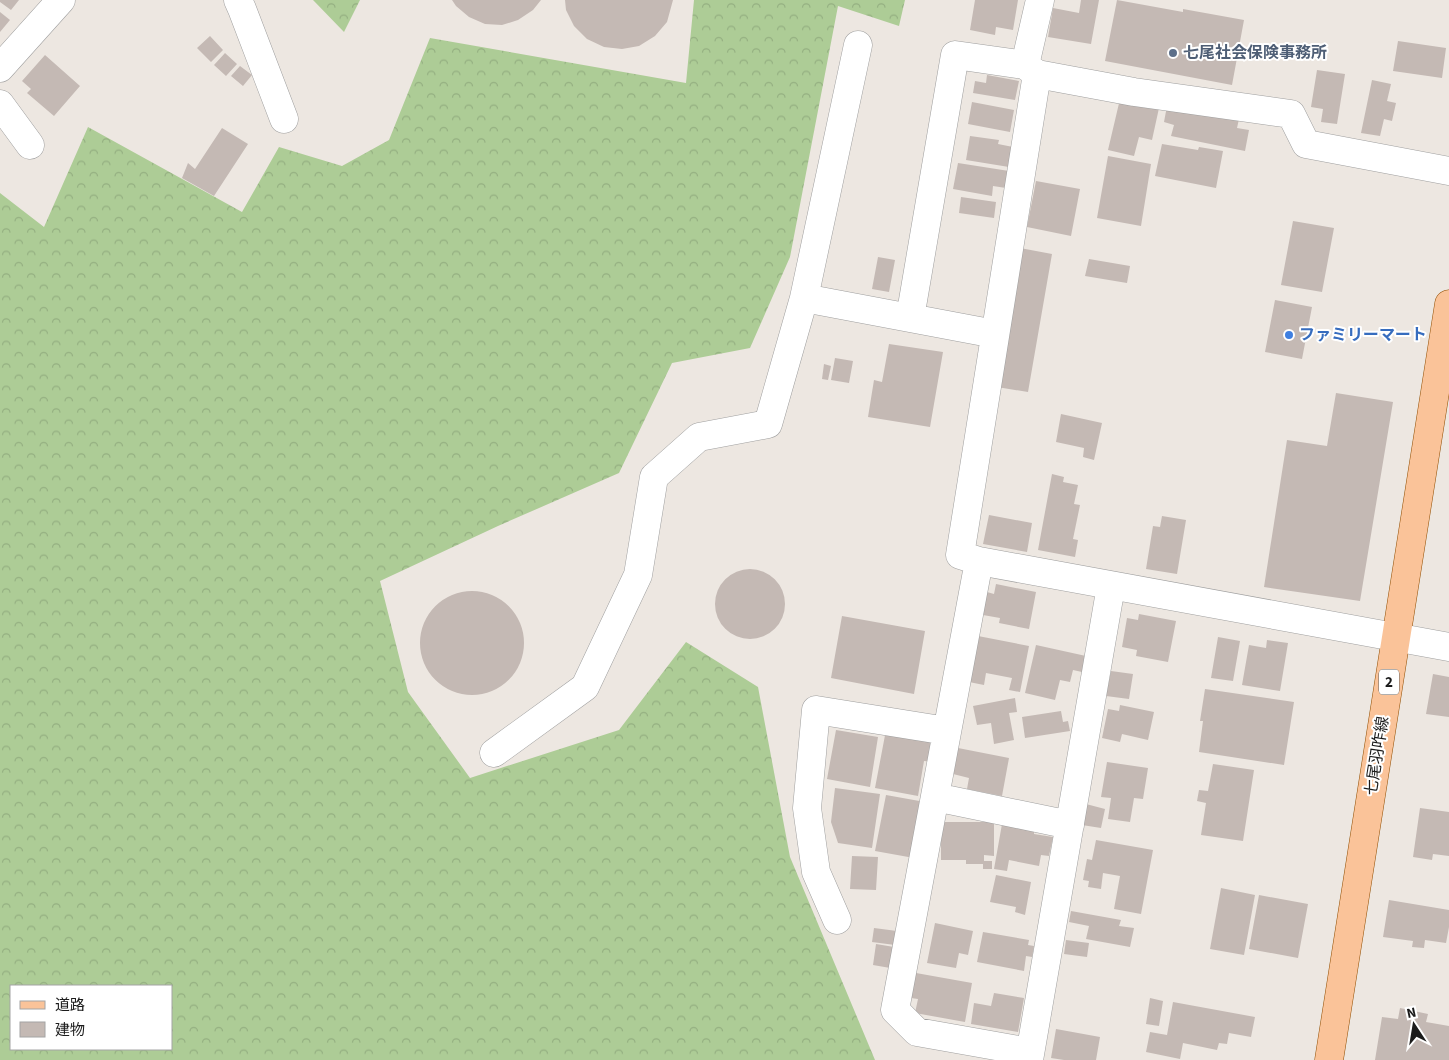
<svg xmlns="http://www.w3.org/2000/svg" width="1449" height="1060" font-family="'Source Sans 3','Noto Sans JP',sans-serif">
<defs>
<pattern id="forest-crowns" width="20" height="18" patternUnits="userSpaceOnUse" patternTransform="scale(1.25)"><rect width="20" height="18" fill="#adcc96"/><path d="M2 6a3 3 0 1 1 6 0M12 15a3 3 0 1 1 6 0" fill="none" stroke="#94af81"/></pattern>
</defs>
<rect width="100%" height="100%" fill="#ede7e1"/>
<path fill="url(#forest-crowns)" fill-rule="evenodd" d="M313,0h47l-16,32z
M694,0h211l-6,26 -61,-20 -48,251 -40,91 -78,15 -53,110 -121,53 -118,55 28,111 62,86 149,-48 67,-88 72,45 32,170 85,203h-875v-867l44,34 44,-100 154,85 37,-65 63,19 47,-26 41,-102 256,45zM171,986v63h-160v-63z"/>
<path fill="#c4b9b4" d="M0,0h19l-8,10 -11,-8z
M452,0h89l-8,10 -15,10 -16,5 -17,-1 -16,-7 -13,-11z
M565,0h108l-6,22 -12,14 -16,10 -17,3 -18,-2 -17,-8 -13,-13 -8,-16z
M975,0h43l-5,30 -17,-3 -1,8 -25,-5z
M1081,0h18l-8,44 -43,-7 5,-29 26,5z
M1117,0l66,12v-3l61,11 -12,65 -127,-24z
M0,12l10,8 -10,12z
M210,36l13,14 -12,12 -14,-14z
M1398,41l48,7 -4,30 -49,-7z
M225,53l12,11 -11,12 -12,-11z
M45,55l35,31 -26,30 -27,-23 4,-4 -9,-8z
M240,66l12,9 -9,11 -12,-10z
M1317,70l28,4 -8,50 -16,-2 2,-13 -12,-2z
M987,75l32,6 -4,19 -42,-7 2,-12 11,2z
M1372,80l19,4 -4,17 9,2 -4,18 -8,-2 -4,17 -19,-3z
M1120,99l39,9 -7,32 -13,-3 -5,19 -26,-6z
M972,102l42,8 -4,22 -42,-8z
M1167,106l72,13 -2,9 12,2 -4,21 -74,-15 3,-11 -10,-3z
M222,128l26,16 -34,52 -32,-18 6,-15 7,6z
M970,136l29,4 -1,4 15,3 -4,20 -43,-7z
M1162,144l36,6 1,-3 24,4 -7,37 -61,-12z
M1108,156l43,8 -10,62 -44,-8z
M958,163l51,8 -3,17 -13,-2 -1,10 -39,-7z
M1036,181l44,8 -9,47 -44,-9z
M961,197l35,5 -2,16 -35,-5z
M1293,221l41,7 -12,64 -41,-7z
M1015,247l37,7 -24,138 -37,-6z
M878,257l17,3 -6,32 -17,-3z
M1089,259l41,7 -3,17 -42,-7z
M1275,300l37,7 -10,52 -37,-7z
M889,344l54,8 -13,75 -62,-10 6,-37 8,2z
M835,358l18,3 -4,22 -18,-3z
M824,364l7,2 -3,14 -6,-1z
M1336,393l57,9 -33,199 -96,-14 23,-147 40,6z
M1061,414l41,9 -8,37 -11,-3 1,-9 -28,-6z
M1052,474l12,3 -1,5 15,3 -4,19 6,1 -7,34 5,1 -3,17 -37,-7z
M989,515l43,8 -5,29 -44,-8z
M1162,516l24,4 -9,54 -31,-5 7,-43 7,1z
M715 604a35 35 0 1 1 70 0a35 35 0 1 1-70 0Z
M996,584l40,8 -7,37 -30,-6 1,-5 -17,-3 4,-23 7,2z
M420 643a52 52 0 1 1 104 0a52 52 0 1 1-104 0Z
M1139,614l37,7 -8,41 -32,-6 1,-6 -15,-3 5,-29 11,2z
M842,616l83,15 -11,63 -83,-16z
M978,636l51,10 -9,46 -11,-2 3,-12 -26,-5 -2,12 -15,-3z
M1218,637l22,4 -7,40 -22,-3z
M1267,640l21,3 -8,48 -38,-6 7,-40 17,3z
M1036,645l50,11 -4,16 -9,-2 -3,12 -10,-2 -5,20 -30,-7z
M1111,671l22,3 -4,25 -23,-3z
M1433,674l16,3v40l-23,-3z
M1205,689l89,13 -10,63 -85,-13 4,-31h-3z
M1015,698l2,14 -8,1 5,27 -20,4 -3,-21 -14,2 -4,-19z
M1120,705l34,7 -6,28 -26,-6 -2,8 -18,-4 6,-29 11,2z
M1061,711l2,11 5,-1 2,10 -45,7 -3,-21z
M836,730l42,7 -8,50 -43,-8z
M886,730l44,8 -1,4 7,2 -3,18 -9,-1 -6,35 -43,-8z
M958,748l51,10 -7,38 -35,-7 2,-11 -16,-4z
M1107,762l41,6 -5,31 -9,-1 -4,24 -22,-3 3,-21 -10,-1z
M1213,764l41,6 -11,71 -42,-6 5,-32 -9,-2 2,-11 9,1z
M835,788l45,6 -8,54 -34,-5 -7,-21z
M886,795l39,7 -11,56 -39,-7z
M1086,804l19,5 -4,19 -19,-3z
M1420,808l29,4v44l-16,-2 -1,6 -19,-3z
M941,822h53v34l-10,-1v6h8v8h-9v-5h-17v-4h-25z
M1002,824l32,5v5l19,3 -4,19 -8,-1 -2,11 -30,-6 -2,11 -13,-2z
M1096,840l57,10 -12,64 -27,-5 6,-33 -17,-3 -2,16 -13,-2 1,-6 -6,-1 4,-21 5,1z
M852,856l26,1 -2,33 -26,-1z
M996,875l35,7 -6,33 -10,-3 1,-5 -26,-5z
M1221,888l34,7 -11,60 -34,-6z
M1259,895l49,9 -10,54 -49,-9z
M1389,900l60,10v17l-3,16 -21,-3 -1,8 -12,-1 1,-6 -30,-4z
M1071,911l50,9 -2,6 15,2 -4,19 -44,-8 3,-13 -20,-4z
M935,923l38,8 -5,24 -9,-2 -3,15 -29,-5z
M874,928l23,3 -2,14 -23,-3z
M983,932l46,8 -1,5 6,1 -2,11 -6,-1 -2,15 -47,-9z
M1066,940l23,3 -2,14 -23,-3z
M876,944l24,4 -4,21 -23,-4z
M916,973l56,10 -7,39 -50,-9 3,-14 -7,-1z
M994,993l30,5 -6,34 -47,-8 3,-21 17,3z
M1150,998l13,3 -4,25 -13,-2z
M1173,1002l82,15 -4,20 -22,-4 -2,11 -8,-1 -2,7 -34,-7 -3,16 -34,-7 4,-20 17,3z
M1400,1008l28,6 -2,8 23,4v34h-74l7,-43 16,2z
M1056,1029l44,8 -4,23h-32l-13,-2z"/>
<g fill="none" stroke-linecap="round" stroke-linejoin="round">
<defs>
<path id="minor" d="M238,0l4,9 42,110
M858,45l-54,253 191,36
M1025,65l15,-65
M0,68l61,-68
M1037,74l-77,481 19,6 470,86
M0,104l30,41
M910,318l45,-263 70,10 12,9 97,18 157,22 15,30 143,27
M979,561l-84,449 22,22 113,20
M494,753l91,-66 53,-112 16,-98 45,-40 69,-13 36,-126
M935,797l135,28
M837,920l-21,-48 -9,-64 9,-98 131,21
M1029,1060l82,-474"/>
<path id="major" d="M1329,1060l120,-756"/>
</defs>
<use href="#minor" stroke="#9f9f9f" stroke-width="29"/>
<use href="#major" stroke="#904e03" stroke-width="29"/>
<use href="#minor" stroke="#fff" stroke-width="28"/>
<use href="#major" stroke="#fac399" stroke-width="28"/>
</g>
<circle fill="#5c6f8a" stroke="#fff" stroke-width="2" cx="1173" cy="53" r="5"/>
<circle fill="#3f7fe0" stroke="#fff" stroke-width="2" cx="1289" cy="335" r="5"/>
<g text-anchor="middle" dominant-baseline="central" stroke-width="4" stroke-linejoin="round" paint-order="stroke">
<rect fill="#fff" stroke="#5f5f5f" stroke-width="1" x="1379" y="669.5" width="20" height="25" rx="4"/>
<g font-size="15" font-weight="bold" fill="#1b1b1b">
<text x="1389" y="682">2</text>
</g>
<g font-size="16" font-weight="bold" fill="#4e5e75" stroke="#fff" text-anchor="start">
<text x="1183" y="53">七尾社会保険事務所</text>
</g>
<g font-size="16" font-weight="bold" fill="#366cbe" stroke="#fff" text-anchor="start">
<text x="1299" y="335">ファミリーマート</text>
</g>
<g font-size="16" fill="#1b1b1b" stroke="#fff">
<text transform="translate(1377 756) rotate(-81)">七尾羽咋線</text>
</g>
</g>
<rect x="10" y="985" width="162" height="65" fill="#ffffff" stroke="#a4a4a4"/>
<rect x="20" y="1001" width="25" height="8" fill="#fac399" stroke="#a4a4a4"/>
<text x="55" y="1010" font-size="15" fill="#1b1b1b">道路</text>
<rect x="20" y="1022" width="25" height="15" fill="#c4b9b4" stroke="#a4a4a4"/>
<text x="55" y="1035" font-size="15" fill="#1b1b1b">建物</text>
<g transform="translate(1414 1025) rotate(348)" stroke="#ffffff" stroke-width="4" paint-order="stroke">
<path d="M0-4L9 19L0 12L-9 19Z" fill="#1b1b1b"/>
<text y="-8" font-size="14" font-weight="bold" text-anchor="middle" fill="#1b1b1b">N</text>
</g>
</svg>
